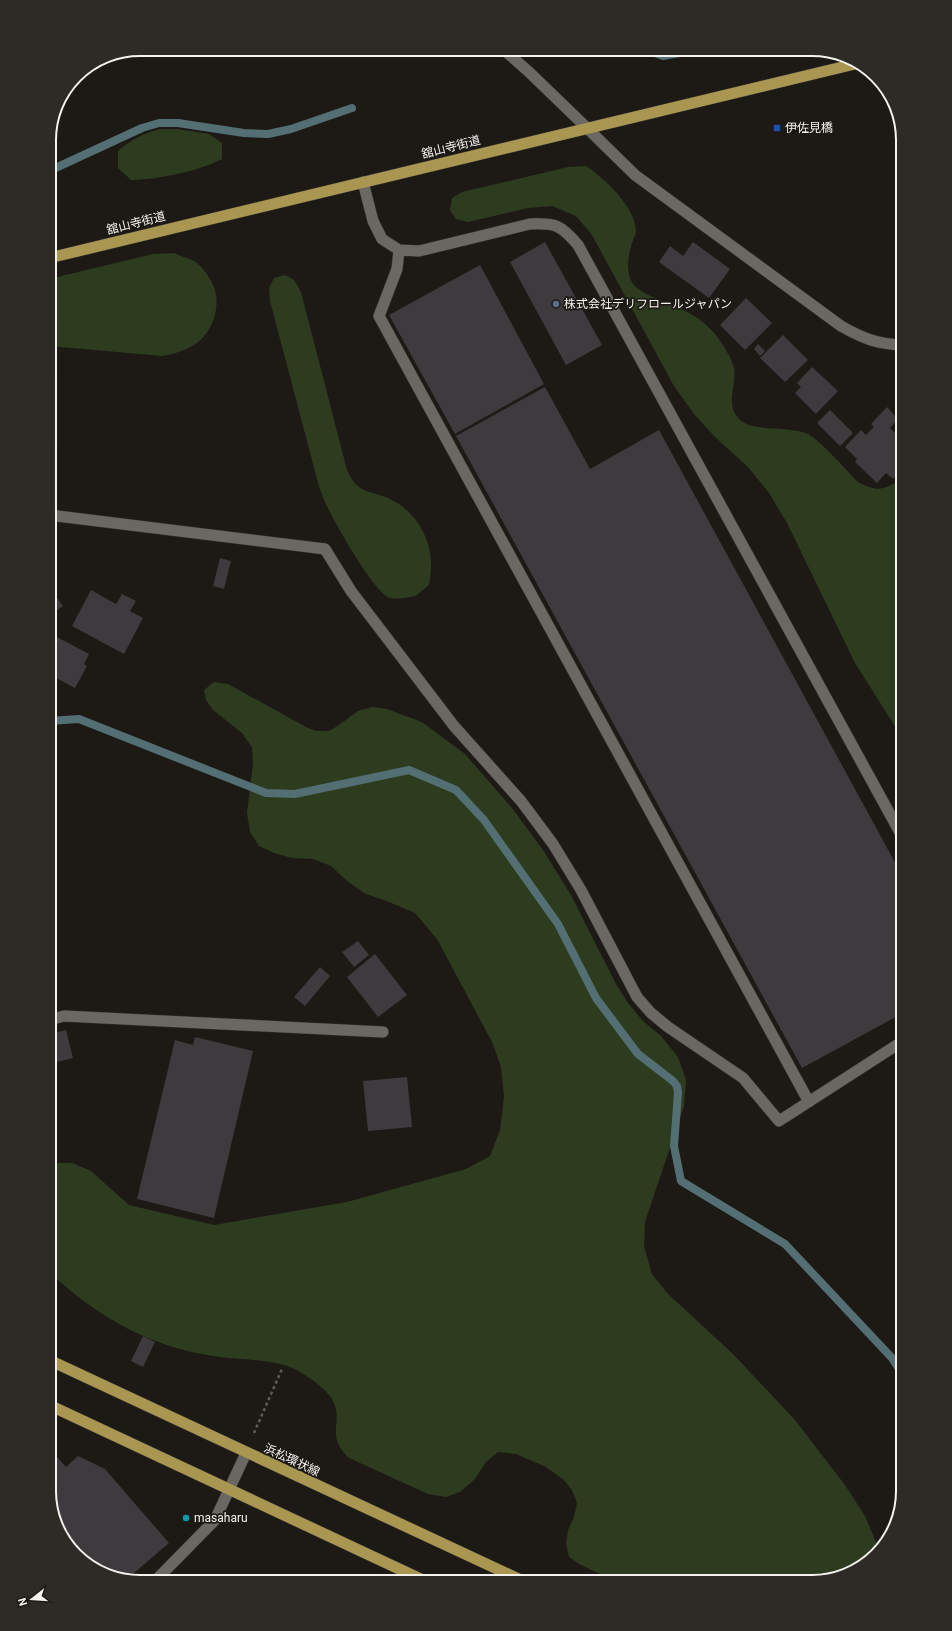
<svg xmlns="http://www.w3.org/2000/svg" width="952" height="1631" font-family="Roboto,'Noto Sans JP',sans-serif">
<rect width="100%" height="100%" fill="#1d1a16"/>
<path fill="#2d3b1f" d="M160,129h17l32,5 13,9v16c-22,12 -67,21 -91,21l-13,-12v-17c14,-12 24,-17 42,-22z
M586,166c19,13 49,40 50,65 0,4 -3,8 -4,12 -4,13 -7,28 1,41 7,11 43,21 56,29 10,5 18,12 26,21 7,9 16,23 19,34 3,19 -10,36 6,52 13,12 50,6 68,14 12,6 39,37 50,48 22,12 26,6 45,-3v260l-48,-76 -68,-140 -18,-30 -21,-26 -33,-30 -21,-23 -20,-28 -82,-151 -16,-19 -24,-10 -24,2 -60,14 -12,-3 -6,-9 2,-12 10,-6 106,-25z
M174,253c6,3 14,5 20,8 8,5 15,15 19,24 9,20 0,48 -19,60 -10,6 -20,9 -32,11l-113,-10v-67l104,-25z
M285,275l9,5 7,12 46,178c10,23 20,20 41,28 26,11 44,40 43,68 0,6 -1,13 -2,19 -4,3 -8,7 -12,10 -6,3 -20,4 -27,3 -16,-5 -57,-78 -65,-96 -3,-7 -6,-15 -8,-23l-47,-178 -1,-13 5,-10z
M214,682l14,2 78,43 10,4h13l10,-6 19,-14 14,-4 15,2 35,13 43,32 47,54 31,42 28,45 45,89 12,19 15,18 18,15 17,21 8,23 -2,26 -39,116 -1,24 8,28 15,19 66,61 62,66 50,65 20,31 14,33 -27,24 -40,9h-195l-38,-18 -10,-7 -3,-13 2,-14 6,-13 3,-14 -5,-13 -8,-10 -18,-13 -30,-13 -18,-2 -12,10 -11,17 -15,13 -14,5 -18,-3 -79,-36c-25,-23 -4,-36 -17,-59 -7,-11 -23,-22 -35,-29 -21,-11 -54,-10 -77,-13 -69,-9 -121,-39 -171,-85v-109h23l19,8 38,34 85,20 133,-23 119,-33 24,-13 10,-26 4,-33 -3,-30 -9,-25 -55,-103 -22,-26 -26,-11 -25,-9 -18,-13 -15,-14 -18,-7 -21,-1 -18,-5 -15,-7 -9,-14 -3,-19 6,-49 -1,-17 -10,-14 -29,-23 -7,-10 -2,-10z"/>
<g fill="none" stroke-linecap="round" stroke-linejoin="round">
<path stroke="#536f73" stroke-width="8" d="M644,49l19,7 38,-7
M49,171l93,-43 17,-5h19l66,10 24,1 23,-5 61,-21
M49,721l30,-2 187,74 29,1 114,-24 47,20 28,30 74,104 38,74 42,56 35,27 4,5 1,7 -4,53 7,35 104,63 107,114 11,17"/>
</g>
<path fill="#3e3a3d" d="M545,242l57,103 -36,20 -56,-103z
M693,242l37,27 -21,29 -50,-36 11,-16 13,10z
M480,265l64,119 -89,50 -66,-119z
M746,298l26,25 -27,27 -25,-25z
M783,335l25,25 -23,22 -25,-24z
M758,344l7,7 -5,5 -6,-7z
M812,367l26,24 -22,23 -21,-21 6,-6 -4,-4z
M545,387l45,82 69,-39 244,447v136l-101,55 -346,-632z
M887,407l11,12 -8,9 13,13v27l-10,11 -7,-6 -9,10 -22,-21 2,-3 -12,-12 16,-17 5,5 8,-8 -3,-3z
M830,410l23,23 -13,13 -23,-23z
M220,558l11,3 -7,28 -11,-3z
M49,587l14,19 -14,10z
M91,590l25,14 6,-10 14,7 -6,10 13,7 -19,36 -52,-28z
M55,636l34,18 -5,10 3,2 -12,22 -26,-14v-28z
M358,941l11,14 -15,12 -12,-15z
M375,954l32,41 -29,22 -31,-40z
M320,967l10,9 -25,30 -11,-9z
M66,1030l7,28 -24,6v-30z
M195,1037l58,14 -39,167 -77,-19 38,-159 18,5z
M407,1077l5,50 -44,4 -5,-50z
M143,1336l12,6 -12,25 -12,-6z
M49,1448l17,19 12,-11 27,13 64,74 -42,36 -37,-12 -32,-36 -9,-40z"/>
<g fill="none" stroke-linecap="round" stroke-linejoin="round">
<defs>
<path id="minor" d="M587,128l48,47 206,151c23,13 36,18 62,19
M363,182l10,39 9,18 17,11 20,1 111,-27c26,-1 31,1 48,21l325,593
M399,250l-2,19 -18,47 430,786
M49,515l276,34 26,42 103,135 67,75 32,43 28,46 56,107 14,16 17,14 75,51 36,43 124,-80
M49,1020l15,-4 319,16
M154,1582l61,-62 31,-67"/>
<path id="tertiary" d="M503,49l26,23 58,56"/>
<path id="primary" d="M49,258l810,-195
M49,1360l476,222
M49,1405l378,177"/>
</defs>
<use href="#minor" stroke="#373532" stroke-width="12"/>
<use href="#tertiary" stroke="#373532" stroke-width="12"/>
<use href="#primary" stroke="#373532" stroke-width="12"/>
<path stroke="#605d59" stroke-width="2.5" stroke-dasharray="3 3" stroke-linecap="butt" d="M254,1433l28,-64"/>
<use href="#minor" stroke="#6b6763" stroke-width="11"/>
<use href="#tertiary" stroke="#6b6763" stroke-width="11"/>
<use href="#primary" stroke="#a99651" stroke-width="11"/>
</g>
<rect fill="#1a4fb4" stroke="#1d1a16" stroke-width="1.5" x="773" y="124" width="8" height="8" rx="2"/>
<circle fill="#5c6f8a" stroke="#1d1a16" stroke-width="1.5" cx="556" cy="304" r="4"/>
<circle fill="#0f9aa8" stroke="#1d1a16" stroke-width="1.5" cx="186" cy="1518" r="4"/>
<g text-anchor="middle" dominant-baseline="central" stroke-width="3.5" stroke-linejoin="round" paint-order="stroke">
<g font-size="12" fill="#f5f3f0" stroke="#1d1a16" text-anchor="start">
<text x="785" y="128">伊佐見橋</text>
<text x="564" y="304">株式会社デリフロールジャパン</text>
<text x="194" y="1518">masaharu</text>
</g>
<g font-size="12" fill="#f5f3f0" stroke="#1d1a16">
<text transform="translate(451 147) rotate(-14)">舘山寺街道</text>
<text transform="translate(136 223) rotate(-14)">舘山寺街道</text>
<text transform="translate(292 1460) rotate(25)">浜松環状線</text>
</g>
</g>
<path d="M0 0H952V1631H0ZM140 56H812A84 84 0 0 1 896 140V1491A84 84 0 0 1 812 1575H140A84 84 0 0 1 56 1491V140A84 84 0 0 1 140 56Z" fill="#2e2b27" fill-rule="evenodd"/>
<path fill="none" stroke="#f5f3f0" stroke-width="2" d="M140 56H812A84 84 0 0 1 896 140V1491A84 84 0 0 1 812 1575H140A84 84 0 0 1 56 1491V140A84 84 0 0 1 140 56Z"/>
<g transform="translate(32 1599) rotate(253)" stroke="#1d1a16" stroke-width="3" paint-order="stroke">
<path d="M0-3L7 15L0 10L-7 15Z" fill="#f5f3f0"/>
<text y="-6" font-size="11" font-weight="bold" text-anchor="middle" fill="#f5f3f0">N</text>
</g>
</svg>
